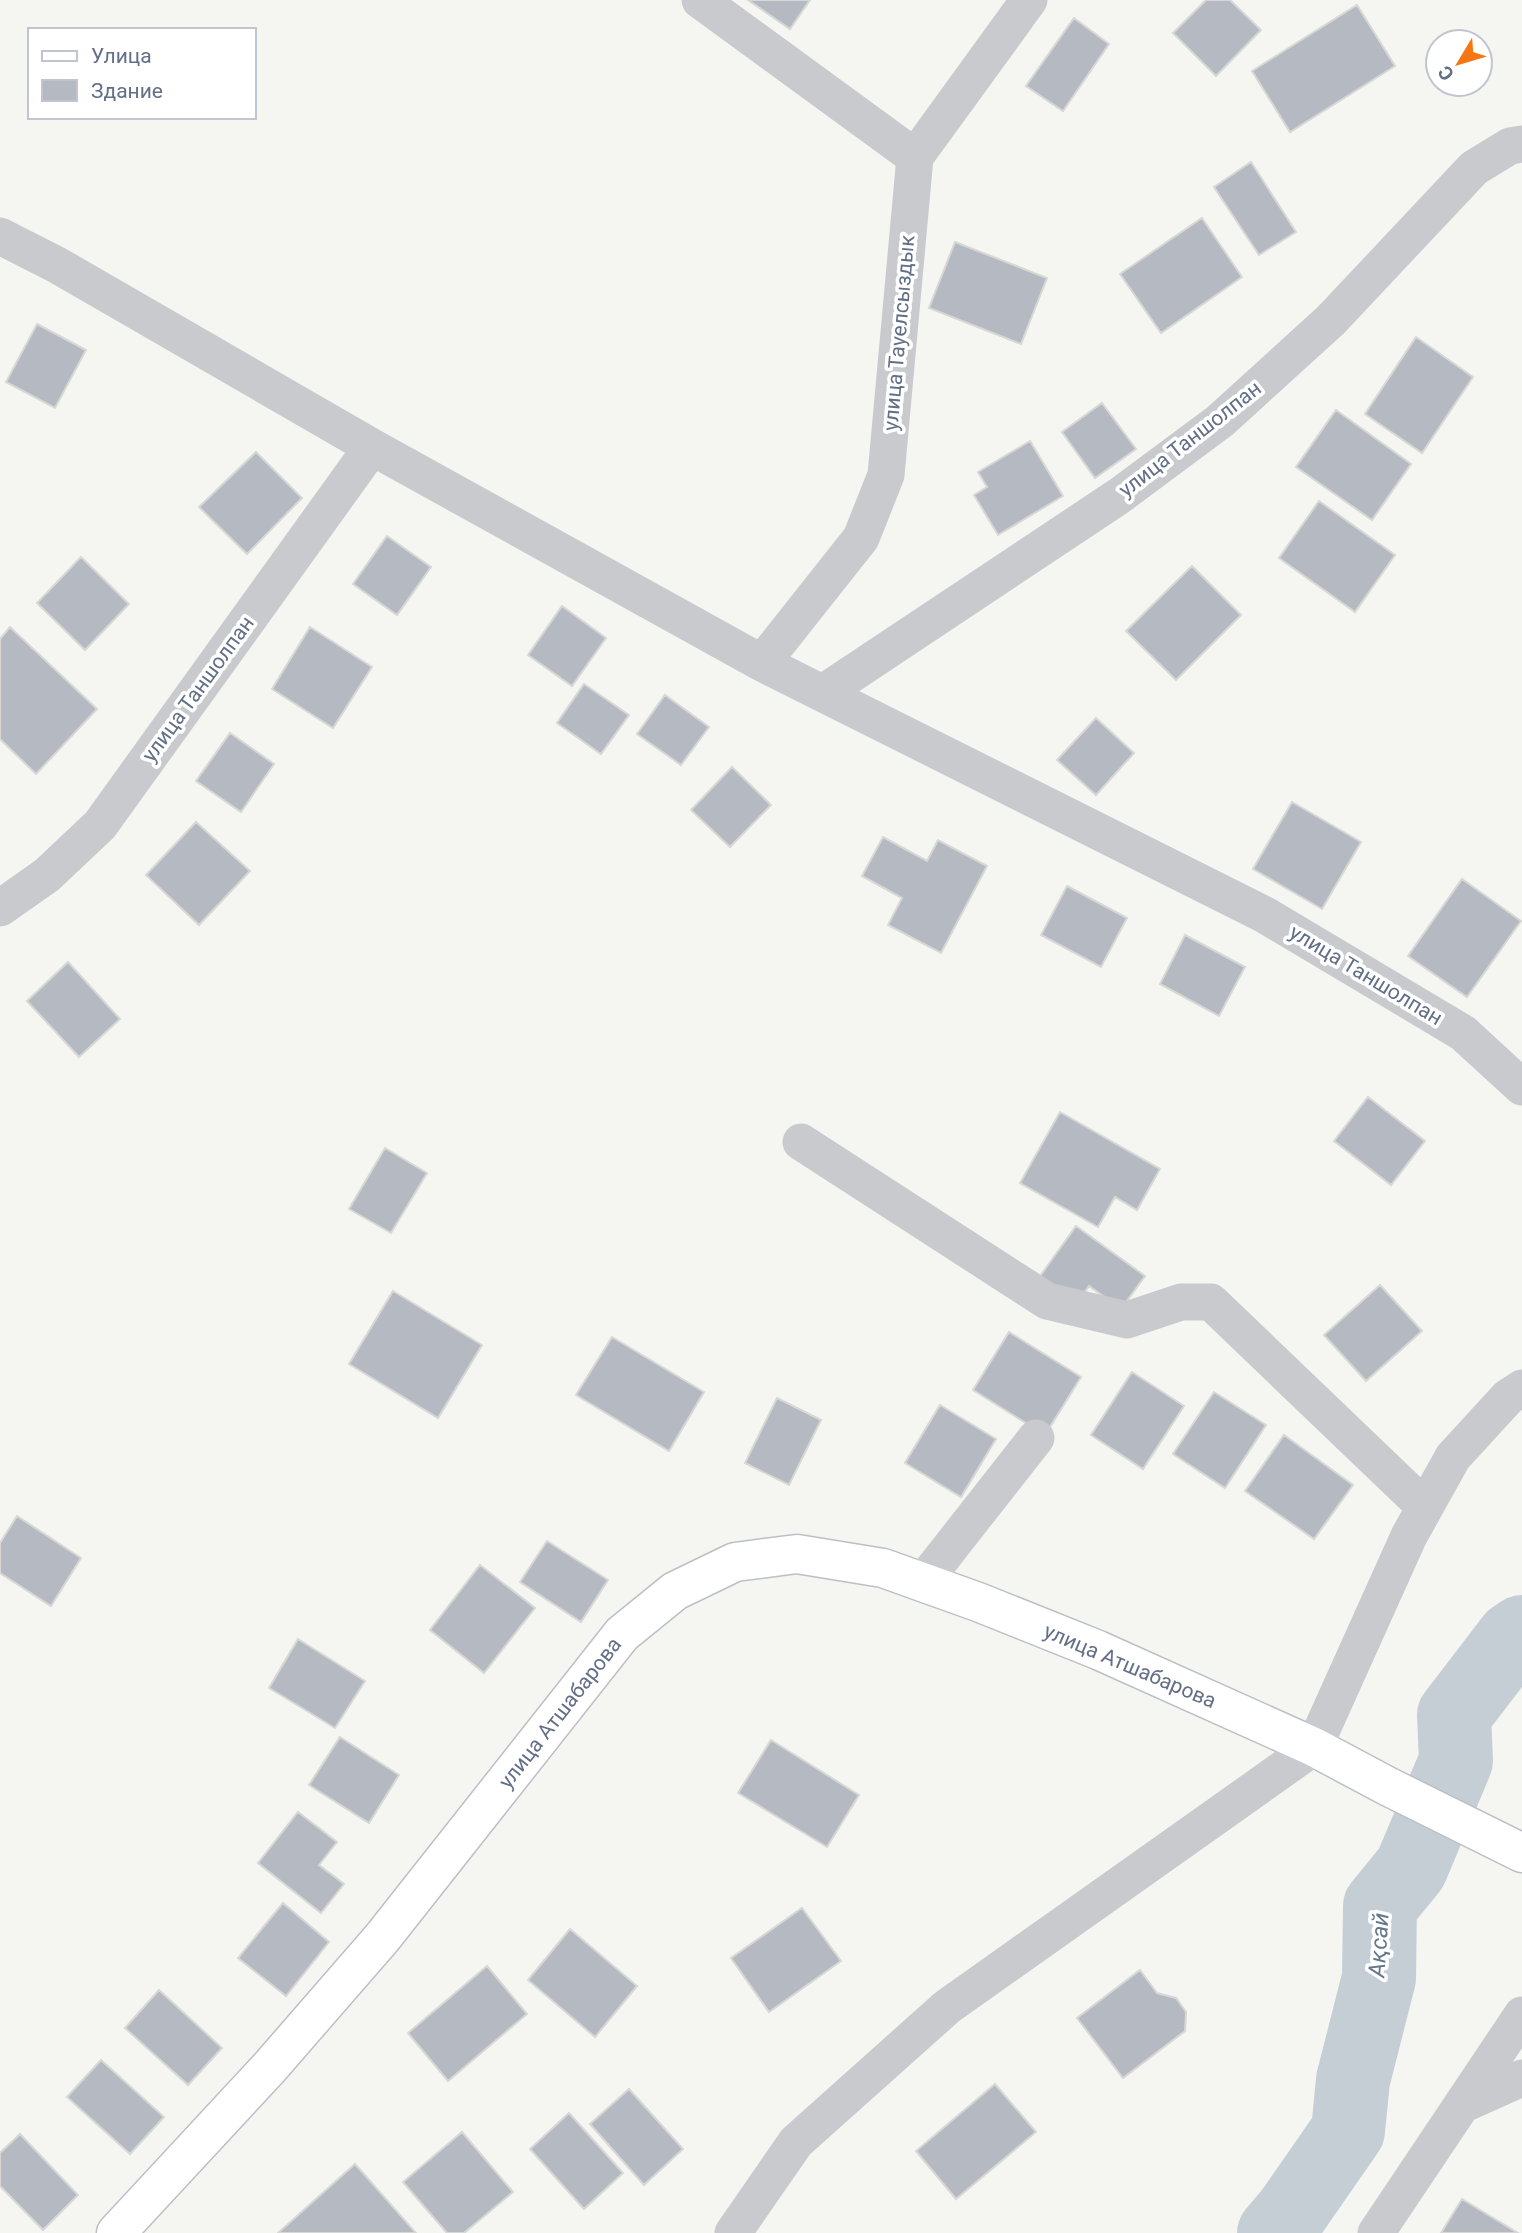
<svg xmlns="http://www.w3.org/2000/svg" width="1522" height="2233" font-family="Roboto,sans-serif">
<rect width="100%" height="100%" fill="#f5f6f2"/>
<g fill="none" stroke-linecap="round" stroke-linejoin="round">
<path stroke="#c6ced5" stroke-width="74" d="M1274,2233l17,-20 57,-82 5,-51 26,-102 1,-72 31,-38 45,-107 -2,-46 59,-77 9,-6"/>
</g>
<path fill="#b5bac2" stroke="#d7d8d5" stroke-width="2" d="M748,0h62l-20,29z
M1206,0h24l31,30 -45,46 -43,-43z
M1357,5l38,61 -105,66 -38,-61z
M1074,18l35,26 -46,67 -37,-25z
M1251,162l45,70 -37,23 -45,-68z
M1202,218l40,59 -81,56 -41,-59z
M955,242l92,36 -26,66 -92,-36z
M37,324l49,26 -31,58 -49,-26z
M1416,337l57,40 -51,76 -57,-39z
M1102,403l34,46 -41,29 -33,-46z
M1336,410l75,54 -39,56 -76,-53z
M1030,441l33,55 -65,39 -24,-40 13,-8 -9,-15z
M256,452l46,46 -55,56 -48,-47z
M1319,501l76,54 -40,57 -76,-54z
M387,536l44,31 -34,48 -44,-31z
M81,557l48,47 -44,46 -48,-47z
M1192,566l49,49 -65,65 -50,-49z
M562,606l44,32 -34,48 -44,-31z
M10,627l87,82 -61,65 -36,-35v-100z
M310,627l62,40 -39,61 -61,-39z
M584,684l45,31 -28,39 -44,-31z
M665,695l44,32 -28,38 -44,-31z
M1096,718l38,35 -38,42 -39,-35z
M230,733l44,31 -33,48 -45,-31z
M732,767l39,38 -41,42 -39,-37z
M1292,802l69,40 -39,67 -69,-40z
M196,822l54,49 -51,54 -53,-50z
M883,837l44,24 11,-21 49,26 -46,87 -53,-28 14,-27 -40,-22z
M1462,879l59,42 -54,76 -59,-41z
M1067,886l60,32 -26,49 -60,-32z
M1185,935l60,32 -26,49 -59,-32z
M68,962l52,57 -41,38 -52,-56z
M1368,1097l57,44 -34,44 -57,-44z
M1060,1112l100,57 -23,41 -22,-13 -17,30 -78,-44z
M385,1148l42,25 -36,60 -42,-24z
M1076,1226l69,50 -24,33 -32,-23 -14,20 -37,-27z
M1380,1285l42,46 -56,50 -42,-46z
M393,1291l89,54 -44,73 -89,-54z
M1009,1332l72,45 -36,58 -72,-45z
M612,1337l92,55 -35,59 -93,-56z
M1132,1372l52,34 -41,63 -52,-34z
M1214,1392l52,33 -41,63 -52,-34z
M777,1398l44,22 -32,65 -44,-22z
M940,1405l56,34 -35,58 -56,-34z
M1284,1435l69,50 -39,54 -69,-48z
M17,1516l64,42 -30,48 -51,-33v-30z
M547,1541l61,39 -27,42 -61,-40z
M480,1565l55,43 -51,65 -54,-43z
M298,1639l67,42 -30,47 -66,-40z
M340,1737l59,38 -30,48 -60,-38z
M771,1740l88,55 -32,52 -89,-54z
M298,1812l39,30 -18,23 25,19 -23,29 -63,-50z
M283,1903l46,39 -43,54 -48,-38z
M802,1908l39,53 -72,51 -38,-54z
M570,1929l67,57 -42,51 -67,-57z
M487,1966l40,48 -79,67 -40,-48z
M1140,1970l17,23 19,5 10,14 -1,19 -62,47 -46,-60z
M159,1990l63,58 -34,37 -63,-57z
M101,2060l63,57 -34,37 -63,-57z
M995,2084l41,48 -80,67 -40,-48z
M629,2089l54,60 -39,36 -54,-61z
M569,2113l54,60 -39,36 -54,-60z
M462,2132l51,60 -49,41h-17l-44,-51z
M20,2134l58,61 -35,35 -43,-44v-33z
M355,2164l61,69h-138z
M1462,2199l56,34h-77z"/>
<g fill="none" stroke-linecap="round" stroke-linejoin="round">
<defs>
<path id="secondary" d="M116,2233l153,-165 113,-130 240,-304 53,-43 60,-29 62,-8 86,14 95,34 120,48 216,97 75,40 133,66"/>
</defs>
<use href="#secondary" stroke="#bcbfc5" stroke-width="41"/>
<path stroke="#c8cace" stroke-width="37" d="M700,0l215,157
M0,236l57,29 315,182 390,216 503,252 198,118 59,54
M762,663l99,-125 25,-63 29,-318 114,-157
M823,693l296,-197 101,-75 111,-101 143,-152 36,-22 12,-2
M0,908l47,-33 53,-50 272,-378
M801,1142l246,159 80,19 54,-18h30l214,205
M923,1582l113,-144
M1462,2105l60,-27
M733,2233l63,-91 151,-135 367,-260 95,-211 44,-79 55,-60 14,-9
M1376,2233l146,-218"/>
<use href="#secondary" stroke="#fff" stroke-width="38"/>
</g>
<g text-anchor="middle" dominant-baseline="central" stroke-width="7" stroke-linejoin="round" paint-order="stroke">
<g font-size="21" fill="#626f87" stroke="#fff">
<text transform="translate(899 333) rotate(-85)">улица Тауелсыздык</text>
<text transform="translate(1190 439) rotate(-38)">улица Таншолпан</text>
<text transform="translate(198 689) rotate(-54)">улица Таншолпан</text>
<text transform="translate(1366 975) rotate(31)">улица Таншолпан</text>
<text transform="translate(1130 1666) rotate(23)">улица Атшабарова</text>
<text transform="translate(560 1713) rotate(-52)">улица Атшабарова</text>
</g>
<g font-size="23" font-style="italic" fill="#63778b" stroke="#fff">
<text transform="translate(1379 1945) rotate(-86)">Ақсай</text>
</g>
</g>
<rect x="28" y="28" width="228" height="91" fill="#ffffff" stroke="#c0c5cf" stroke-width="2"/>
<rect x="42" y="51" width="35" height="10" fill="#ffffff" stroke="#c0c5cf" stroke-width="2"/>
<text x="91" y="63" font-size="21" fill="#626f87">Улица</text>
<rect x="42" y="80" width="35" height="21" fill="#b5bac2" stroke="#c0c5cf" stroke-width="2"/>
<text x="91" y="98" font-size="21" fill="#626f87">Здание</text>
<g transform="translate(1459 63) rotate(232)"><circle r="33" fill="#ffffff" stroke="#c0c5cf" stroke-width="2"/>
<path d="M0-5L12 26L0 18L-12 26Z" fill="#f57713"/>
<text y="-10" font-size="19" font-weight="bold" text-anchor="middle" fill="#626f87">С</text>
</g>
</svg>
